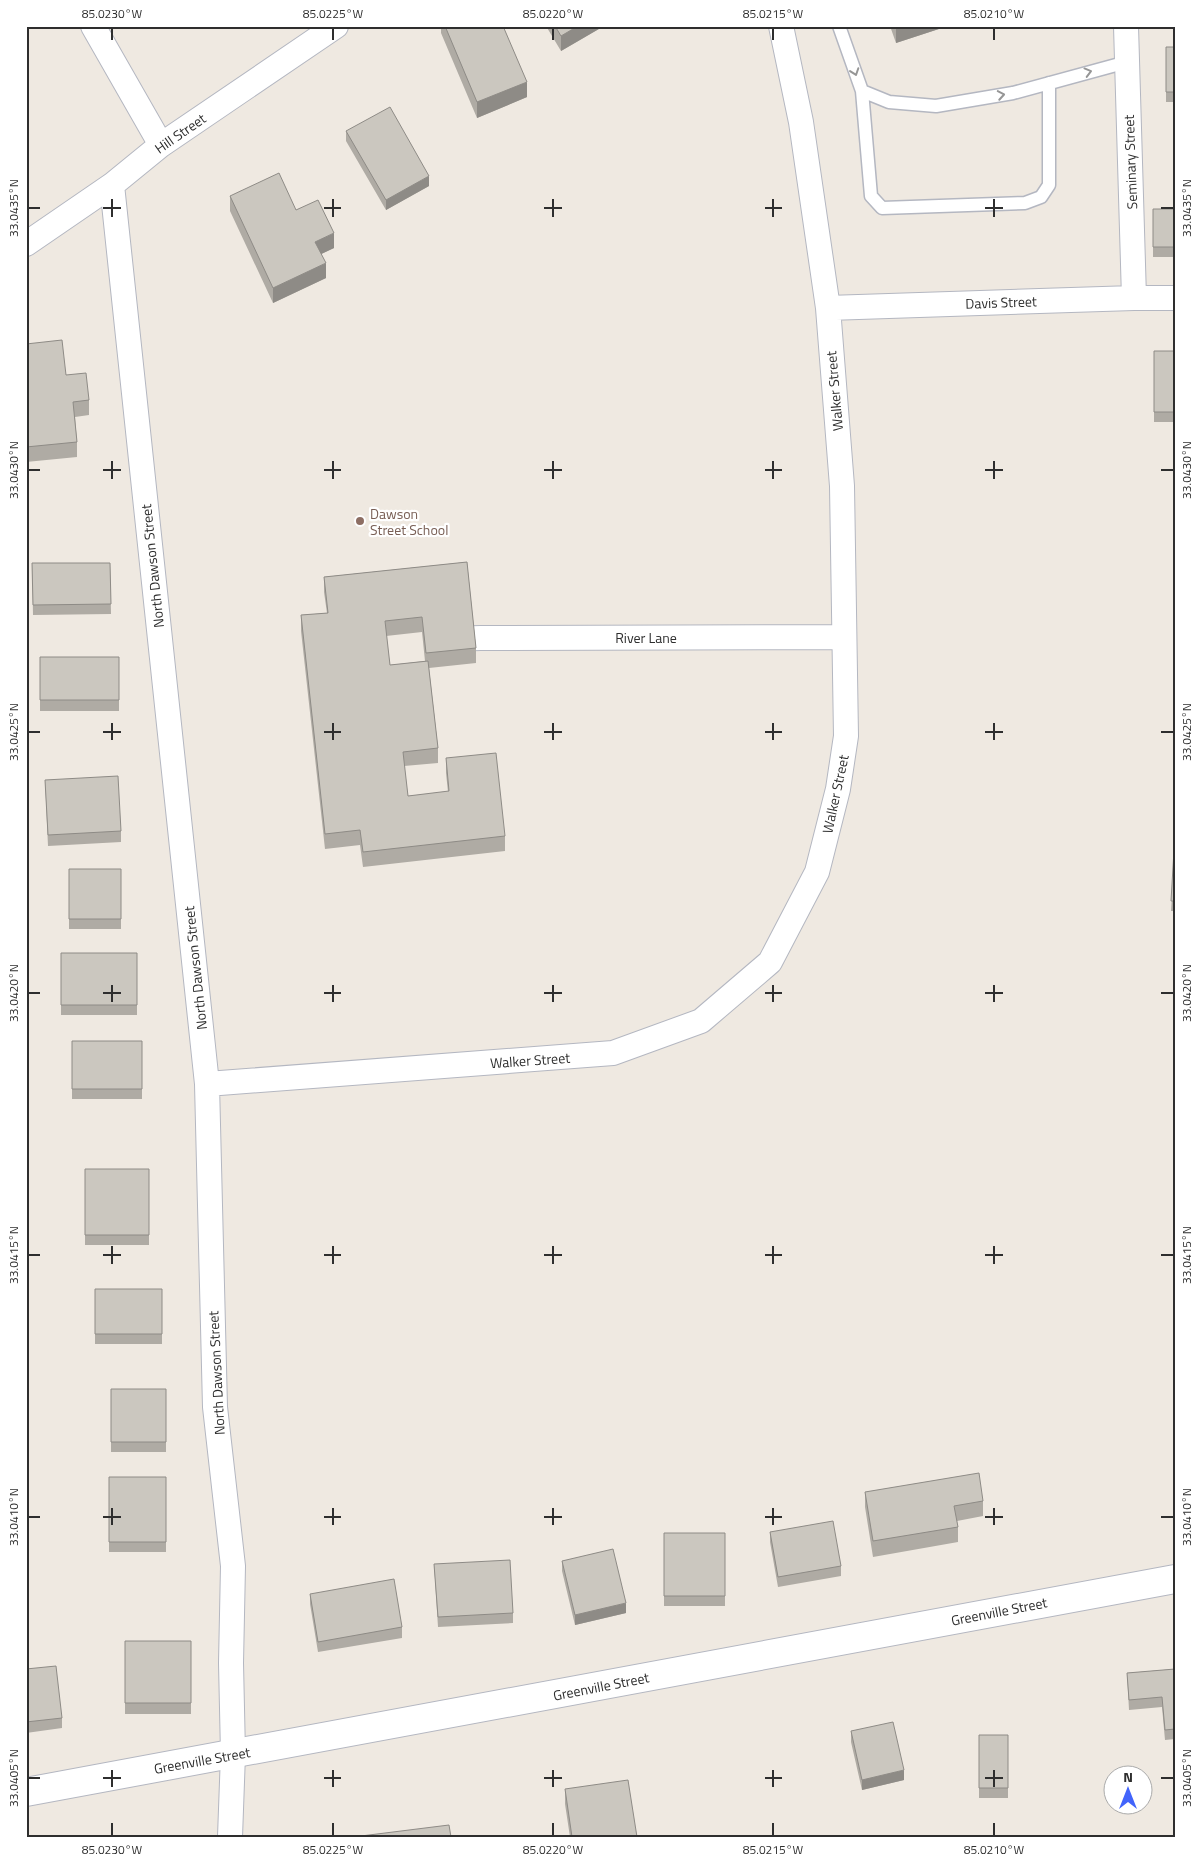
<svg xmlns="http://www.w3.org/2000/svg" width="1201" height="1863" font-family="'Titillium Web',sans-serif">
<rect width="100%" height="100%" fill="#efe9e1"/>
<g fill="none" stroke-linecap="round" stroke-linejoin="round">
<defs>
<path id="service" d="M839,26l23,65 27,11 47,4 77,-13 114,-31
M862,91l9,105 11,12 143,-5 16,-6 8,-12v-102"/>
<path id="minor" d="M93,26l68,119
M1126,26l8,272
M112,185l95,899 8,323 18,159 -2,97 2,91 -3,83
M26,244l86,-59 49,-40 175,-119
M828,308l306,-10h41
M447,639l34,-1 363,-1
M207,1084l406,-31 88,-32 69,-59 47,-90 21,-83 8,-53 -4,-250 -14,-178 -27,-186 -20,-96"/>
<path id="tertiary" d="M26,1792l1149,-213"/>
</defs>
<use href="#service" stroke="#b4b7c1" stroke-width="15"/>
<use href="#minor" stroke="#b4b7c1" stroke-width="26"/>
<use href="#tertiary" stroke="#b4b7c1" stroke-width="30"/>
<use href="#service" stroke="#fff" stroke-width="12"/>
<use href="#minor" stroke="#fff" stroke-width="24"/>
<use href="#tertiary" stroke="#fff" stroke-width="28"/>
</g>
<path fill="#afaba4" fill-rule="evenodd" d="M441,26h62l24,71 -50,21 -36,-85z
M546,26h58l-43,25z
M890,26h58l-52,17z
M1166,47h9v55h-9z
M346,131l83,55 -43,24 -40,-69z
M230,196l66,14 38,38 -13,6 5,24 -53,25 -43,-92z
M1153,209h22v48h-22z
M26,344l40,31 23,25v15l-14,2 2,25v15l-51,5z
M1154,351h21v71h-21z
M467,562l9,86v15l-47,5 9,80v15l-34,3 4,30 40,-4 -2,-19v-15l59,78v15l-142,16 -3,-22 -35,4 -24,-218v-16l26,-2 -3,-21v-15zM422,632l3,29 -35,4 -4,-29z
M32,563h78l1,51 -78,1z
M40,657h79v54h-79z
M45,780l76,51v11l-73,4z
M1175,850v61h-4z
M69,869h52v60h-52z
M61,953h76v62h-76z
M72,1041h70v58h-70z
M85,1169h64v76h-64z
M95,1289h67v55h-67z
M111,1389h55v63h-55z
M109,1477h57v75h-57z
M865,1492l118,9v15l-26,5 1,6v15l-85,15 -8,-50z
M770,1532l71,34v10l-63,11 -8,-45z
M664,1533h61v73h-61z
M562,1561l64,52 -51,12 -13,-54z
M434,1564l79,49v10l-75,4z
M310,1594l92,33v11l-84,14 -8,-48z
M125,1641h66v73h-66z
M26,1669l36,49v10l-36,5z
M1175,1669v70l-10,1 -3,-33 -33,3 -2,-37z
M851,1731l53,49 -42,10 -11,-48z
M979,1735h29v63h-29z
M565,1789l72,48h-67l-5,-33z"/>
<path fill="#8e8b86" d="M578,26h26l-43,25v-15z
M896,26h52l-52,17z
M527,82v15l-50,21v-16z
M429,176v10l-43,24v-10z
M334,233v15l-19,9v-15z
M326,263v15l-53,25v-15z
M626,1603v10l-51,12v-10z
M904,1770v10l-42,10v-10z"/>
<path fill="#cbc7bf" stroke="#8e8b86" d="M445,26h58l24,56 -50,20z
M555,26h23l-17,10z
M1166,47h9v45h-9z
M390,107l39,69 -43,24 -40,-69z
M279,173l17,37 22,-10 16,33 -19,9 11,21 -53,25 -43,-92z
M1153,209h22v38h-22z
M62,340l4,35 20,-2 3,27 -16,2 4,40 -51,5v-103z
M1154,351h21v61h-21z
M467,562l9,86 -50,5 -4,-36 -37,4 5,44 38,-4 10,87 -35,4 5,44 41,-5 -3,-33 50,-5 9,83 -142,16 -3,-22 -35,4 -24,-219 27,-2 -4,-36z
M32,563h78l1,41 -78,1z
M40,657h79v43h-79z
M118,776l3,55 -73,4 -3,-55z
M1174,850h1v51h-4z
M69,869h52v50h-52z
M61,953h76v52h-76z
M72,1041h70v48h-70z
M85,1169h64v66h-64z
M95,1289h67v45h-67z
M111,1389h55v53h-55z
M979,1473l4,28 -29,5 4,21 -85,14 -8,-49z
M109,1477h57v65h-57z
M833,1521l8,45 -63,11 -8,-45z
M664,1533h61v63h-61z
M613,1549l13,54 -51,12 -13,-54z
M510,1560l3,53 -75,4 -4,-53z
M394,1579l8,48 -84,15 -8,-48z
M125,1641h66v62h-66z
M56,1666l6,52 -36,4v-53z
M1175,1669v60l-10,1 -3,-33 -33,3 -2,-27z
M893,1722l11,48 -42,10 -11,-49z
M979,1735h29v53h-29z
M628,1780l9,57h-65l-7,-48z
M449,1825l2,12h-90v-1z"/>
<defs><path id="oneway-chevron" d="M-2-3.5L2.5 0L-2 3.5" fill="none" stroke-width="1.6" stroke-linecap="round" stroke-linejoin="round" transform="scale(1.25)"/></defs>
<g stroke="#969696">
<use href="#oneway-chevron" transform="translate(855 72) rotate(71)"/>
<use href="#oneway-chevron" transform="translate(1088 72) rotate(-15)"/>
<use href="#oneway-chevron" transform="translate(1001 95) rotate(-10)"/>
</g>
<path fill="none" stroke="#2e2e2e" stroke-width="2" d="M112,28v12M333,28v12M553,28v12M773,28v12M994,28v12M112,199v18M333,199v18M553,199v18M773,199v18M994,199v18M28,208h12M103,208h18M324,208h17M544,208h18M765,208h17M985,208h18M1161,208h13M112,461v18M333,461v18M553,461v18M773,461v18M994,461v18M28,470h12M103,470h18M324,470h17M544,470h18M765,470h17M985,470h18M1161,470h13M112,723v17M333,723v17M553,723v17M773,723v17M994,723v17M28,732h12M103,732h18M324,732h17M544,732h18M765,732h17M985,732h18M1161,732h13M112,985v17M333,985v17M553,985v17M773,985v17M994,985v17M28,993h12M103,993h18M324,993h17M544,993h18M765,993h17M985,993h18M1161,993h13M112,1246v18M333,1246v18M553,1246v18M773,1246v18M994,1246v18M28,1255h12M103,1255h18M324,1255h17M544,1255h18M765,1255h17M985,1255h18M1161,1255h13M112,1508v17M333,1508v17M553,1508v17M773,1508v17M994,1508v17M28,1517h12M103,1517h18M324,1517h17M544,1517h18M765,1517h17M985,1517h18M1161,1517h13M112,1770v17M333,1770v17M553,1770v17M773,1770v17M994,1770v17M28,1778h12M103,1778h18M324,1778h17M544,1778h18M765,1778h17M985,1778h18M1161,1778h13M112,1823v13M333,1823v13M553,1823v13M773,1823v13M994,1823v13"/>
<circle fill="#8d6e63" stroke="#fff" stroke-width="2" cx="360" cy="521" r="5"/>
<g text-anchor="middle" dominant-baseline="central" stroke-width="4.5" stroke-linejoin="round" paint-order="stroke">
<g font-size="14" fill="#2e2e2e" stroke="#fff">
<text transform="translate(180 133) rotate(-35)">Hill Street</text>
<text transform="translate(1130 162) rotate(-92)">Seminary Street</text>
<text transform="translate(1001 302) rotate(-2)">Davis Street</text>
<text transform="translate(834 391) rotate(-95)">Walker Street</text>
<text transform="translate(152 566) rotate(-96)">North Dawson Street</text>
<text x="646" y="637">River Lane</text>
<text transform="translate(835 794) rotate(-78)">Walker Street</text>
<text transform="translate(195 968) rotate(-96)">North Dawson Street</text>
<text transform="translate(530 1060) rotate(-4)">Walker Street</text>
<text transform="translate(216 1373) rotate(-93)">North Dawson Street</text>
<text transform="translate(999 1611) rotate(-11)">Greenville Street</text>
<text transform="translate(601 1686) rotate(-11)">Greenville Street</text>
<text transform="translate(202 1760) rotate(-10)">Greenville Street</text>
</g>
<g font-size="14" fill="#785e54" stroke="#fff" text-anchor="start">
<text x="370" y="513">Dawson<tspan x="370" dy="16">Street School</tspan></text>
</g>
</g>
<rect width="1201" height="1863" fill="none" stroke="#ffffff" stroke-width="55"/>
<g transform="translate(1128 1790)"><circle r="24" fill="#ffffff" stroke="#ababab"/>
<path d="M0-4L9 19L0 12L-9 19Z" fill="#4264fb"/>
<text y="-8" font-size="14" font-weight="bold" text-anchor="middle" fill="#2e2e2e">N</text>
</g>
<rect x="28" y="28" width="1146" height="1808" fill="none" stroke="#2e2e2e" stroke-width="2"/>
<g font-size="12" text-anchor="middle" fill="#2e2e2e">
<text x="112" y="18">85.0230°W</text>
<text x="333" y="18">85.0225°W</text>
<text x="553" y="18">85.0220°W</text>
<text x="773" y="18">85.0215°W</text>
<text x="994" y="18">85.0210°W</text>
<text transform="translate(14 208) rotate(-90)" y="4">33.0435°N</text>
<text transform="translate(1187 208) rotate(-90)" y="4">33.0435°N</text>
<text transform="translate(14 470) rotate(-90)" y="4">33.0430°N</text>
<text transform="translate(1187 470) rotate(-90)" y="4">33.0430°N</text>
<text transform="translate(14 732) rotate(-90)" y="4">33.0425°N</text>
<text transform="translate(1187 732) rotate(-90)" y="4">33.0425°N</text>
<text transform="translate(14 993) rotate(-90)" y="4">33.0420°N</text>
<text transform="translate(1187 993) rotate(-90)" y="4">33.0420°N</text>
<text transform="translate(14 1255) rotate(-90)" y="4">33.0415°N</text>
<text transform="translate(1187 1255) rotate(-90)" y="4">33.0415°N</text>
<text transform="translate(14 1517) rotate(-90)" y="4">33.0410°N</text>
<text transform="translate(1187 1517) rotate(-90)" y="4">33.0410°N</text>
<text transform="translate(14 1778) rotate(-90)" y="4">33.0405°N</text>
<text transform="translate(1187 1778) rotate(-90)" y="4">33.0405°N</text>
<text x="112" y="1854">85.0230°W</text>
<text x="333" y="1854">85.0225°W</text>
<text x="553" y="1854">85.0220°W</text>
<text x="773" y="1854">85.0215°W</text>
<text x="994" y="1854">85.0210°W</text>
</g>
</svg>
